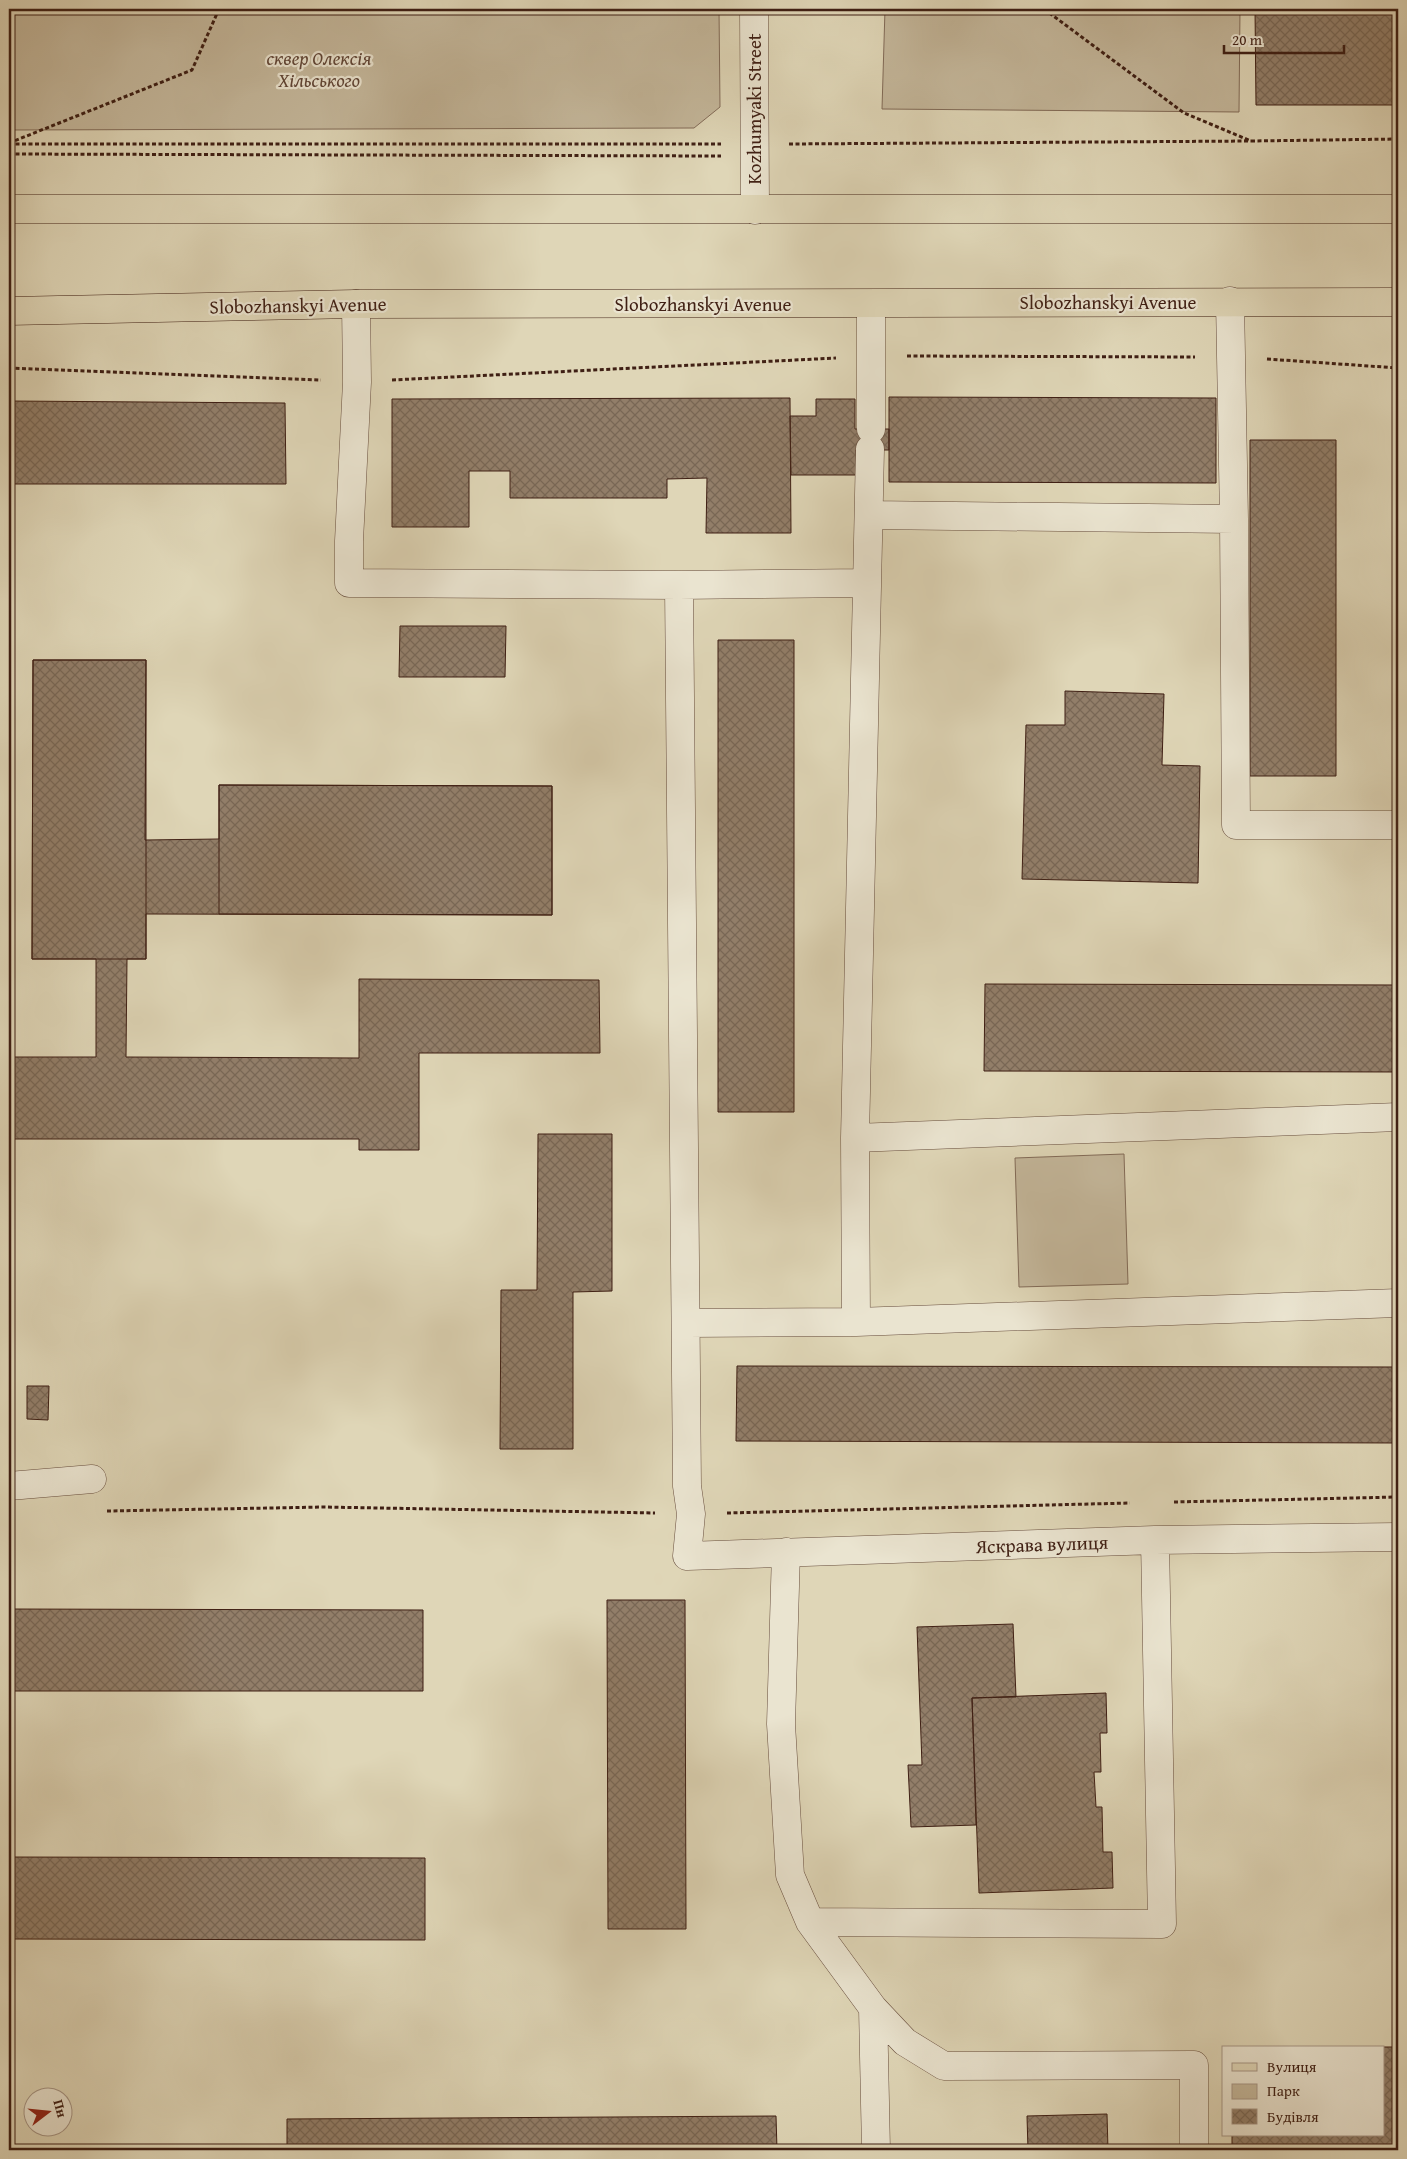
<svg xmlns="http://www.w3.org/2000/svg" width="1407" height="2159" font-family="'Gentium Book Plus',serif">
<defs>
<pattern id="building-cross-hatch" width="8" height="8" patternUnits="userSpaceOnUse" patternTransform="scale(1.25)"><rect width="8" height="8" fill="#927e69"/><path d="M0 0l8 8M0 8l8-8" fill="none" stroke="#796755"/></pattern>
</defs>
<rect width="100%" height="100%" fill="#dfd6b7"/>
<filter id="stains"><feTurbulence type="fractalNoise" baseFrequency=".004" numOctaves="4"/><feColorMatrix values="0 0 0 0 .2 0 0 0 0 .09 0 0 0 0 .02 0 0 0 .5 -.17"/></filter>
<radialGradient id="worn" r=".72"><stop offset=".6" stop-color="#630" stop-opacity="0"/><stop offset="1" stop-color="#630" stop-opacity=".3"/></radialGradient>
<path fill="#c4b79b" stroke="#826b58" d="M9,9h710l1,98 -26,21 -685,2z
M885,9h355l-1,103 -357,-3z
M1124,1154l4,130 -109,3 -4,-129z"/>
<path fill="url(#building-cross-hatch)" stroke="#3f1f14" d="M1255,9h143v96h-142z
M889,397l327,1v85l-327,-1z
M790,398l1,135h-85l1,-55 -40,1v19h-157v-27h-41v56h-77v-128z
M816,399h39v30h34v21h-33v25h-65l-1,-59h26z
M9,401l276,2 1,81h-277z
M1250,440h86v336h-86z
M400,626h106l-1,51h-106z
M718,640h76v472h-76z
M33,660h113v299h-114z
M33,660h113l-1,180 74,-1v-54l333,1v129l-406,-1v45h-19l-1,98 233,1v-79l240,1 1,73h-181v97h-60v-11h-350v-82h87v-98h-64z
M1065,691l99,3 -2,71 38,1 -2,117 -176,-4 4,-154h39z
M219,785l333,1v129l-333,-1z
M985,984l413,1v87l-414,-1z
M538,1134h74v157l-39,1v157h-73l1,-159h36z
M737,1366l661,1v76l-662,-2z
M27,1386h22l-1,34 -21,-1z
M607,1600h78l1,329h-78z
M9,1609l414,1v81h-414z
M1013,1624l3,73 -44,1 4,127 -65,2 -3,-62h14l-5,-138z
M1106,1693l1,40h-7l1,39h-7l2,35h6l1,45h9l1,36 -134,5 -7,-195z
M9,1857l416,1v82l-416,-1z
M1231,2047h167v103h-166v-15h151v-87z
M1107,2114l1,36h-80l-1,-34z
M776,2116l1,34h-490v-31z"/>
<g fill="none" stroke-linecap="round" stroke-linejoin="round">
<defs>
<path id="minor" d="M754,9l1,201
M1230,301l4,218
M356,304l1,78 -8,159v42l330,2 8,901 4,28 -4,42 468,-16 243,-3
M871,429v-125
M869,515l365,4 2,306h162
M679,585l188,-2
M855,1138l543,-21
M856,1322l542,-19
M687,1323l169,-1 -1,-184 15,-689
M9,1486l83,-7
M786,1552l-5,172 9,151 20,47 63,86 32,34 39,24 250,-1v85
M810,1922l352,2 -7,-384
M873,2008l3,142"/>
<path id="major" d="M9,209h1389
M9,311l347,-7 1042,-2"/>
</defs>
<use href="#minor" stroke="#674d3d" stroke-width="29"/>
<use href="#major" stroke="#3f1f14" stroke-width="29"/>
<path stroke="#3f1f14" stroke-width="3" stroke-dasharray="4 2.5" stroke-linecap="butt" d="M1044,9l140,104 67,28 147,-2
M9,143l183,-73 27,-61
M9,144h712
M789,144l462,-3
M9,154l712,2
M907,356l288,1
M1267,359l131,9
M9,368l312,12
M392,380l444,-22
M1174,1502l224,-5
M107,1511l217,-4 331,6
M727,1513l403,-10"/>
<use href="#minor" stroke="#eae4d0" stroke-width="28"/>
<use href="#major" stroke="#dfd6b7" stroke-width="28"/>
</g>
<g text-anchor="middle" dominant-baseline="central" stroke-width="4.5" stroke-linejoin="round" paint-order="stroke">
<g font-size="19" font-style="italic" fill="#604536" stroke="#eae4d0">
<text x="319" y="58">сквер Олексія<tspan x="319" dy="22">Хільського</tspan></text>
</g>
<g font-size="19" fill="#3f1f14" stroke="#eae4d0">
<text transform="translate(754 109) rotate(-90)">Kozhumyaki Street</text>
<text x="1108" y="302">Slobozhanskyi Avenue</text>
<text x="703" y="304">Slobozhanskyi Avenue</text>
<text transform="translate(298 305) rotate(-1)">Slobozhanskyi Avenue</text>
<text transform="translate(1042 1544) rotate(-2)">Яскрава вулиця</text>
</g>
</g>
<rect width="1407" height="2159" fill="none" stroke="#dfd6b7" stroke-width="30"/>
<rect x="10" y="10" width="1387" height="2139" fill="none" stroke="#3f1f14" stroke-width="2.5"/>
<rect x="15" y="15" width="1377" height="2129" fill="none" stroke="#3f1f14"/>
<rect x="1222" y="2046" width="162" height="90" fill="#eae4d0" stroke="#a69585"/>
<rect x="1232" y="2063" width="25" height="8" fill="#dfd6b7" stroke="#a69585"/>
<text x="1267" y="2072" font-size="15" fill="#3f1f14">Вулиця</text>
<rect x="1232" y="2084" width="25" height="15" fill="#c4b79b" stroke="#a69585"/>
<text x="1267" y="2096" font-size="15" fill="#3f1f14">Парк</text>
<rect x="1232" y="2109" width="25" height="15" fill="url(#building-cross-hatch)" stroke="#a69585"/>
<text x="1267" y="2122" font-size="15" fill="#3f1f14">Будівля</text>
<g transform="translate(48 2112) rotate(74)"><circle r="24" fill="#eae4d0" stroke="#a69585"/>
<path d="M0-4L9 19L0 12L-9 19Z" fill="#8f2418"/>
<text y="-8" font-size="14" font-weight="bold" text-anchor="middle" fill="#3f1f14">Пн</text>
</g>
<path d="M1224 45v8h120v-8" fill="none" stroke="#3f1f14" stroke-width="2.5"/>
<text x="1232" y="45" font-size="15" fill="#3f1f14" stroke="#eae4d0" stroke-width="4" paint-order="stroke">20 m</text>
<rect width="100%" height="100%" filter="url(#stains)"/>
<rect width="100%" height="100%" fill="url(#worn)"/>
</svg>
